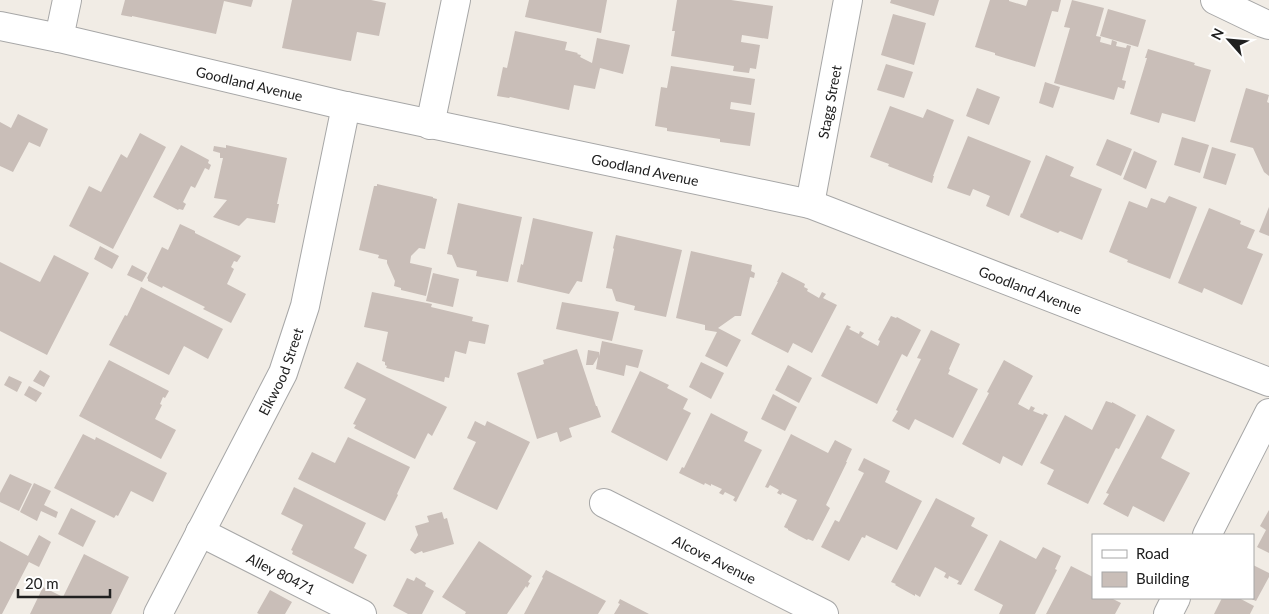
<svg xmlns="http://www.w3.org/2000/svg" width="1269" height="614" font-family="Lato,sans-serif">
<rect width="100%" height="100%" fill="#f1ece5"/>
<path fill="#c9beb8" d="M125,0h128l-2,7 -27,-6 -8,33 -84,-18v1l-11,-2z
M292,0h79l15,3 -7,33 -22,-4 -6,29 -69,-13z
M529,0h78l-6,33 -76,-16z
M677,0h54l42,6 -5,33 -26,-4 -1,7 19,3 -4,24 -6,-1 -1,5 -16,-2 1,-5 -63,-10 4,-25h-3z
M891,0h48l-5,16 -44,-13z
M990,0h19v1l17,5 2,-6h33l-3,12 -6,-1 -17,56 -40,-12v-2l-20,-6z
M1072,0l32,8 -8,28 5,1 -1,5 11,3 1,-5 5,2 -1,4 10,2 1,-3 4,1 -9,34 4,1 -2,8 -6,-2 -4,13 -60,-17 16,-55 -6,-1z
M1108,9l38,11 -8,27 -38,-11z
M893,14l33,9 -12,42 -33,-10z
M515,31l52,11 -2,8 13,3 -1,1 4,1 -1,2 12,6 5,-25 33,7 -7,29 -23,-6 -5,21 -21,-4 -5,25 -59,-13 -1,1 -12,-2 6,-29 4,1z
M1148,49l47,14 -1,2 17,5 -16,52 -33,-9 -3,10 -29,-9 17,-56h-2z
M886,64l27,8 -9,26 -27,-8z
M671,66l84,13 -4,26 -20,-3 -1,7 25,4 -5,33 -30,-4v-3l-53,-8v-3l-12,-2 6,-39 6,1z
M1045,82l15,5 -7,21 -14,-5z
M977,88l23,9 -11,28 -23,-9z
M1246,88l23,7 -2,7 2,1v73l-5,-4 -11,-24 -23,-6z
M890,106l33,12 4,-9 27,11 -21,56h1l-2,7 -44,-17 1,-2 -19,-7z
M18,114l30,15 -8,18 -11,-5 -16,30 -13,-6v-44l11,6z
M140,133l26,14 -53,102 -44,-23 20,-40 12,6 20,-38 6,4z
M968,136l63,25 -22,55 -23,-10 4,-10 -17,-7 -3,7 -23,-8z
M1182,137l27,8 -9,28 -26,-8z
M1107,139l25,10 -11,27 -25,-11z
M181,145l28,15 -1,3 3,2 -2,5 -4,-2 -10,20 -4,-2 -8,16 3,2 -3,6 -4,-1 -1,1 -25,-13z
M226,145l61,13 -10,46h2l-4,19 -28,-5 -8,8 -26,-9 14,-17 -13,-2 9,-40h-3v-5l-7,-2 1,-5 12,2z
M1212,147l24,7 -10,31 -23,-7z
M1134,151l23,10 -11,28 -23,-10z
M1046,155l28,12 -4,9 32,13 -20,51 -22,-9 -2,2 -38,-16 1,-4 1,1z
M377,184l56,13v1l4,1 -12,50 -6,-1 -8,8 -1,7 22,5 -6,28 -25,-6v-2l-7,-2 1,-5 -8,-18v-3l-9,-2 1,-3 -20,-5 15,-64h3z
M1169,196l28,11 -27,72 -43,-17 1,-2 -19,-8 20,-51 18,7 4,-10 14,5z
M458,203l64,14 -14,65 -32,-6 1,-5 -20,-4 -5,-12 -5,-1z
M1269,207v29l-10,-4z
M1209,208l32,13 -1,3 15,6 -8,18 16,6 -21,51 -38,-17 -2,5 -24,-10z
M533,218l60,14 -11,50 -5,-1 -8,13 -52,-12 4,-18 2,1z
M180,224l15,7v2l46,23 -4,6 -3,-1 -3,6 3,2 -7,15 19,10 -15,29 -28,-14 2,-2 -42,-21 -1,2 -14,-7v-2l-1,-1 15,-31 6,3z
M616,235l66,15 -16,67 -32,-7 1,-4 -19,-5 -4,-12 -6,-1 8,-39 -1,-1z
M100,246l19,10 -7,13 -18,-10z
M691,251l61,14 -1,6 4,2 -1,5 -4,-1 -9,39h-6l-17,12 23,12 -14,27 -22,-11 12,-24 -12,-2v-5l-29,-7z
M54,255l35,18 -42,82 -47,-24v-69l40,20z
M132,265l15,8 -5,9 -15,-7z
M782,272l23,12 -1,3 4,2 -1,2 12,7 3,-6 4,2 -3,4 14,7 -25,48 -19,-10 -5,10 -37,-19 27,-52h-1z
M433,273l26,6 -6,28 -27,-6z
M141,287l82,42 -15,30 -24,-13 -15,29 -60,-30 16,-30 2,1z
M372,292l60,12 -1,3 42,10 -1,4 17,4 -4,19 -16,-3 -3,13 -11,-3 -6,27 -4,-1 -1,5 -58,-14 1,-2 -2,-1v-3l-3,-1 6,-29 -24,-5z
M562,302l57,10 -7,29 -56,-12z
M891,316l5,2 1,-1 24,13 -14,27 -5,-3 -25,50 -56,-28 26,-51 4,2 -2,2 10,5 1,-3 4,2 -3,4 17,9 2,-5 -2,-1z
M931,330l29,14 -11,25 1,1 -2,4 30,15 -25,49 -38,-19 -6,11 -17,-9 6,-10 -2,-1 25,-51 -4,-1z
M602,341l41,9 -5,18 -12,-3 -2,11 -28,-7 2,-12 -5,8h-7l2,-15 11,2v4z
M577,349l19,57h1l4,11 -32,11 3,9 -12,5 -3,-10 -20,7 -20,-66 27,-9 -1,-4z
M109,360l60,31 -4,7 -2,-1 -3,7 2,1 -7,14 21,11 -15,29 -82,-43z
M1004,360l29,16 -15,28 11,6 2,-4 4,2 -2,3 10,4 1,-2 4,2 -26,51 -19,-10 -3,8 -38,-20 27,-51 -2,-1z
M357,362l90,45 -15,29 -4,-3 -13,26 -61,-31 2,-3 -3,-1 13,-25 -22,-11z
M701,362l23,11 -13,26 -22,-12z
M788,365l24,13 -13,25 -24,-13z
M40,370l10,6 -6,11 -11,-6z
M640,371l29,14 -2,3 21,11 -5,10 8,4 -24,48 -56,-29z
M9,376l13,6 -5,10 -13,-7z
M29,386l13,7 -6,9 -12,-7z
M773,394l24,13 -12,24 -24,-12z
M1106,401l6,2v-1l24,13 -17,34 -3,-1 -28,56 -41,-20 7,-14 -14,-7 25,-48 27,15z
M711,413l37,19 -4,9 18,9 -26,52 -3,-2 2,-3 -10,-5 -2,3 -4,-2 3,-4 -11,-5v2l-6,-3 -1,2 -25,-12 3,-6 2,1z
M1147,415l28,15 -14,28 29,15 -26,49 -31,-16 -5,11 -25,-13 6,-10 -3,-1z
M475,421l10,5 2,-5 43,21 -33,68 -44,-21 23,-47 -9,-4z
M83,434l12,6 1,-3 71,36 -14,29 -22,-11 -13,25 -2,-1 -2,3 -60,-30z
M791,434l37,19 7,-13 17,9 -6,13h1l-21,43 4,3 -17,33 -5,-2 -1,1 -19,-10v-1l-4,-2 13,-27 -15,-7 -1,2 -4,-2 2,-3 -9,-5 -2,3 -3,-1z
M348,437l62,30 -13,27 1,1 -13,26 -87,-42 14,-27 23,11z
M864,458l26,13 -5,11 37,19 -25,49 -31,-15 -1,3 -3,-1 -13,24 -28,-14 14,-27 4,2 25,-49 -6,-3z
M10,474l22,10 -13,27 -19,-9v-9z
M34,483l17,8 -7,14 14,7 -2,6 -15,-7 -4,10 -17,-9z
M294,487l72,36 -12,25 13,7 -14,29 -61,-30 1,-3 -2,-1 12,-25 -22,-11z
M936,498l39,20 -4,8 17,9 -27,50 -4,-1 2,-3 -10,-5 -1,3 -4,-2 2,-4 -11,-6 -15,30 -5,-3v2l-20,-11 1,-1 -5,-2z
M71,508l25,13 -13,26 -25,-13z
M1269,510v43l-12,-6 9,-17 -6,-4z
M442,512l2,7 3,-1 7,26 -31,9 -1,-2 -7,3 -5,-4 8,-15 -3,-9 14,-4 -2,-6z
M39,535l12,7 -12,25 -10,-5 -27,52h-2v-73l28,15z
M1000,540l36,19 7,-12 18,9 -6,13 2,1 -22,44h-36l4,-9 -29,-15z
M479,541l53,35 -4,6 2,1 -3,5 -1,-2 -19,28h-42l1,-2 -24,-15z
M84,554l45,23 -18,37h-81l13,-27 20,10z
M1253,565l16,8v4l-13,24 -7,-3h4z
M1071,566l22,11v21h18l10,5 -6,11h-69z
M546,570l60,31 -8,13h-74l19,-36 -1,-1z
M416,577l10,6 -1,3 9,5 -12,23h-14l-15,-8 14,-28 7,3z
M270,590l22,12 -7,12h-26l-2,-1z
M1222,598h17l15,8 -4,8h-36z
M620,599l29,15h-35l6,-10 -2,-1z"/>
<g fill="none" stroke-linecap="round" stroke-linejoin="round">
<defs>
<g id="minor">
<path d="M1215,0l48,23 6,2"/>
<path id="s1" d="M0,26l59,12 287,68 464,98 459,178"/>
<path d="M59,38l8,-38"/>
<path d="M430,125l26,-125"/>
<path id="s2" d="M810,204l38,-204"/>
<path id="s3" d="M604,503l220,111"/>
<path id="s4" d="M200,532l162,82"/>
<path d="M1207,535l62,-122"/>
<path id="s5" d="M158,614l125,-241 22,-67 41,-200"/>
<path d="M1168,614l8,-16"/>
</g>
</defs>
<use href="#minor" stroke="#a7a7a7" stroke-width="30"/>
<use href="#minor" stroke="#fff" stroke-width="28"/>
</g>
<g text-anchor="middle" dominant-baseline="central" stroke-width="4.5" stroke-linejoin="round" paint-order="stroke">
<g font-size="14" fill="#202020" stroke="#fff">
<text stroke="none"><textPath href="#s1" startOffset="256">Goodland Avenue</textPath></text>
<text stroke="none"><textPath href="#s2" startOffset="104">Stagg Street</textPath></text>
<text stroke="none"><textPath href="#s1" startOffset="661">Goodland Avenue</textPath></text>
<text stroke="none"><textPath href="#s1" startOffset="1066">Goodland Avenue</textPath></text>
<text stroke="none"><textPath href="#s5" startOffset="272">Elkwood Street</textPath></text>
<text stroke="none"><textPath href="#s3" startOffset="124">Alcove Avenue</textPath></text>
<text stroke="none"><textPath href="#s4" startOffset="91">Alley 80471</textPath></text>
</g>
</g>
<rect x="1092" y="534" width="162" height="65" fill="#ffffff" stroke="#a6a6a6"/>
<rect x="1102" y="550" width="25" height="8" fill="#ffffff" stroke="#a6a6a6"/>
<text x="1136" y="559" font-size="15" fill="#202020">Road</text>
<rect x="1102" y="572" width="25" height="15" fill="#c9beb8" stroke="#a6a6a6"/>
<text x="1136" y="584" font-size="15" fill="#202020">Building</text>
<g transform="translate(1229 40) rotate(297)" stroke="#ffffff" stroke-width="4" paint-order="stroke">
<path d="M0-4L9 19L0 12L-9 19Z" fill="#202020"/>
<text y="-8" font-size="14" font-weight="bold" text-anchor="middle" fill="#202020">N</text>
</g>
<path d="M18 589v8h92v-8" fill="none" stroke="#202020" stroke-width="2.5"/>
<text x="25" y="589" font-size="15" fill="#202020" stroke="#ffffff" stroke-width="4" paint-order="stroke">20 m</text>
</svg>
